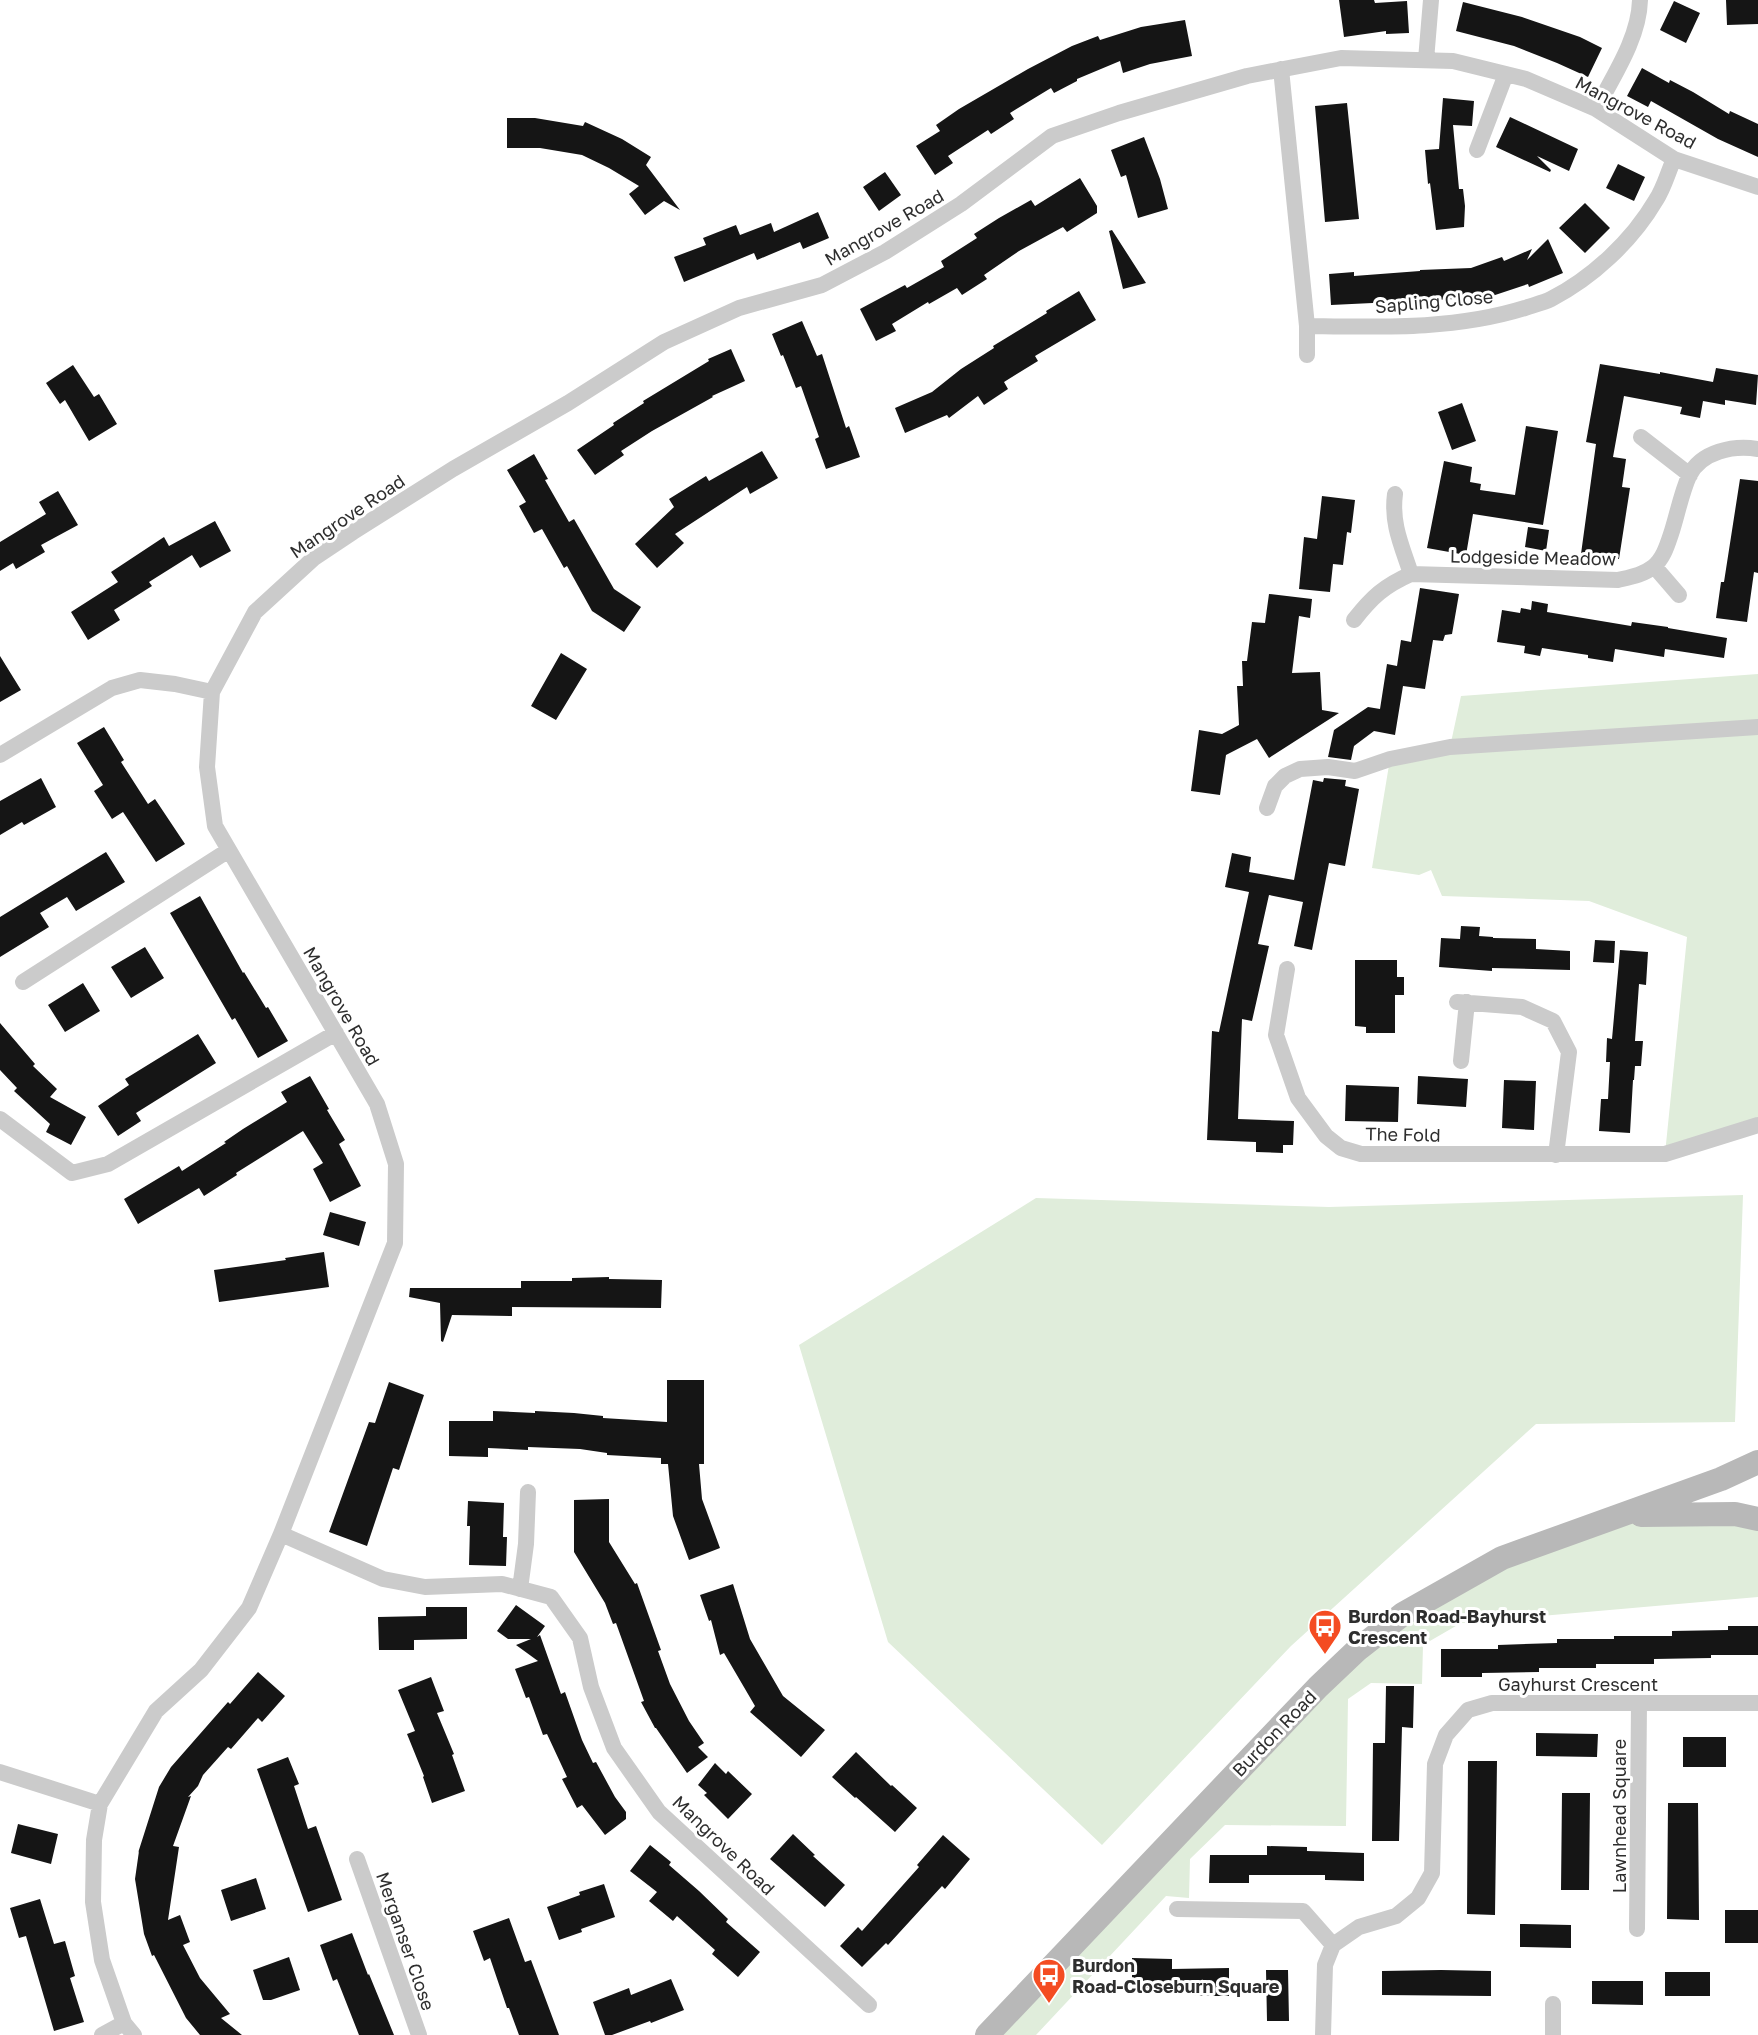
<svg xmlns="http://www.w3.org/2000/svg" width="1758" height="2035" font-family="'Golos Text',sans-serif">
<rect width="100%" height="100%" fill="#fff"/>
<path fill="#e0eddb" d="M1758,674v451l-93,29 22,-217 -98,-36 -147,-5 -11,-26 -12,5 -47,-7 18,-109 60,-12 11,-51z
M1743,1195l-8,227 -199,2 -245,222 -189,199 -214,-203 -89,-297 237,-147 293,9z
M1623,1515l135,4v78l-297,26 -38,22 -1,39 -51,-1 -23,16 -2,127 -121,-1 -35,34 -1,39 -23,-2 -130,139h-49l416,-421z"/>
<path fill="#151515" d="M1339,0h35l1,3 32,-2 2,32 -23,1v-3l-42,6z
M1726,0h32v24l-31,1z
M1674,1l26,12 -14,30 -26,-13z
M1463,2l59,15 58,20 22,11 -14,29 -31,-14 -43,-17 -58,-15z
M1185,20l7,36 -42,8 -27,9 -3,-12 -43,18v2l-23,12 -3,-5 -41,25 4,6 -23,15 -3,-4 -40,26 5,7 -18,12 -19,-29 24,-15 -4,-6 23,-16 69,-40 44,-23 26,-10 2,4 41,-13z
M1642,68l27,15 1,-3 23,12 36,22 1,-3 28,13v33l-40,-18 -67,-38 -3,6 -21,-11z
M1443,98l31,3 -2,25 -19,-1 6,64h4l2,17 -1,21 -28,3 -6,-47 -2,1 -3,-34 14,-1z
M1347,103l12,116 -34,3 -10,-116z
M1510,117l68,32 -9,22 -32,-15 14,14 -1,2 -54,-25z
M507,118h28l48,8 2,-4 37,17 29,18 -5,8 34,45 -16,-9 -19,14 -16,-21 10,-8 -30,-18 -27,-13 -42,-7h-33z
M1144,137l16,42 8,30 -30,9 -12,-43 -5,2 -10,-27z
M1618,164l27,13 -11,24 -28,-13z
M885,172l16,23 -22,16 -16,-24z
M1080,178l17,28v7l-30,19 -4,-5 -44,24 -35,24 3,4 -25,16 -5,-7 -28,16 -1,-2 -36,22 4,7 -20,10 -16,-32 45,-24 2,3 37,-21 -3,-6 36,-23 -3,-4 25,-16 32,-18 4,6z
M1585,203l25,25 -25,25 -26,-25z
M818,212l11,26 -26,11 -3,-7 -43,18 -3,-7 -70,29 -10,-25 32,-12 -3,-7 33,-13 4,10 31,-12 3,9z
M1112,230l34,53 -23,6 -14,-58z
M1548,239l15,34 -34,14 -1,-3 -51,17 -1,-3 -145,7 -2,-31 25,-2v4l66,-5v-1l51,-2 31,-11 2,4 28,-12 -5,11z
M1079,291l17,29 -61,36 3,5 -34,21 4,7 -24,16 -6,-9 -29,22 -2,-3 -42,18 -10,-25 37,-16 29,-23 33,-21 -1,-2 54,-33 -1,-2z
M802,321l15,35 5,-2 24,74 3,-2 11,31 -34,12 -11,-30 4,-2 -18,-51 -5,2 -13,-33 -2,1 -9,-22z
M731,349l14,32 -33,15 1,1 -61,34 -31,20 3,4 -29,20 -18,-25 37,-25 -1,-2 31,-20 -1,-2 66,-40 -1,-2z
M1600,364l60,10v-2l53,10 3,-14 42,7 -2,30 -31,-5v5l-22,-4 -3,17 -20,-4 2,-7 -58,-11 -11,61 13,2 -4,28 8,1 -11,71 -38,-5 15,-110 -10,-2z
M73,365l21,32 5,-3 18,30 -28,17 -24,-41 -5,4 -14,-21z
M1462,403l14,38 -24,9 -14,-38z
M1526,426l32,5 -15,94 -70,-11 -7,41 -39,-7 17,-87 28,6 -2,15 11,2 -1,6 35,5z
M762,451l16,27 -28,16 -3,-7 -72,47 9,9 -27,25 -22,-24 39,-37 -5,-8 37,-23 3,5z
M534,454l14,25 -3,1 24,42 5,-3 40,70 27,18 -17,25 -32,-21 -25,-45 -3,2 -22,-39 -8,4 -15,-27 7,-4 -19,-32z
M1740,479l18,2v92l-4,-1 -7,50 -31,-4 5,-36h3z
M58,491l20,34 -37,20 4,7 -29,17 -3,-6 -13,8v-29l46,-28 -7,-12z
M1322,496l33,4 -4,33 -4,-1 -4,33 -10,-1 -3,28 -31,-3 5,-52 13,2z
M215,521l16,30 -31,17 -8,-13 -43,27 3,4 -38,24 6,10 -32,20 -17,-28 47,-30 -7,-10 53,-35 5,9z
M1528,527l21,3 -3,21 -21,-4z
M1420,588l39,6 -7,40 -7,1 -2,6 -10,-1 -8,49 -22,-3 -8,49 -21,-4 -20,15 -3,14 -23,-3 6,-27 34,-23 12,2 7,-45 10,2 4,-26 10,2z
M1269,594l43,5 -2,19 -11,-2 -7,57 28,-1 2,38 17,3 -70,45 -12,-19 -31,16 -6,40 -29,-4 8,-61 23,4 17,-9 -2,-39h6l-1,-25h5l5,-39 13,1z
M1532,601l16,3 -1,8 84,14 1,-4 36,5v1l59,10 -3,20 -59,-9 -1,8 -49,-8 -2,13 -25,-4v-3l-46,-7 -2,8 -16,-3 1,-7 -28,-4 5,-32 18,3 1,-5 10,2z
M561,653l26,16 -31,51 -25,-14z
M0,656l21,34 -21,12z
M104,727l20,33 -3,2 27,42 7,-5 30,45 -29,18 -33,-50 -11,7 -18,-28 9,-6 -26,-42z
M41,778l15,29 -32,18 -2,-3 -22,13v-34z
M1324,778l22,2 -1,6 14,3 -14,77 -16,-3 -17,87 -18,-4 9,-44 -34,-7 -11,49 11,2 -17,75 -10,-2 -4,100 56,2 -1,24h-10v8l-27,-1v-10l-49,-2 5,-109 7,1 30,-140 -24,-5 7,-34 19,4 -2,15 45,8 19,-100 10,2z
M106,852l19,30 -49,29 -9,-14 -27,16 9,14 -49,30v-40z
M200,896l43,77 1,-1 22,36 2,-1 20,34 -30,17 -23,-40 -3,2 -62,-107z
M1461,926l19,1 -1,9 14,1v1l43,1v10l34,2v19l-78,-2v3l-53,-4 2,-29 19,1z
M1595,940l20,1 -1,22 -21,-1z
M145,947l19,31 -33,20 -20,-31z
M1620,950l28,2 -2,33 -7,-1 -4,57h8l-2,25h-6l-1,14h-1l-3,53 -31,-2 2,-32h7l2,-37h-4l1,-24 5,1z
M1355,960h42v17h7v18h-9v38h-29v-6l-11,-1z
M83,983l17,28 -35,21 -17,-27z
M0,1023l35,41 -2,2 24,23 -7,8 36,20 -15,28 -25,-13 4,-8 -36,-33 3,-3 -17,-18z
M198,1034l18,29 -80,50 5,8 -23,15 -20,-30 31,-21 -4,-6z
M310,1076l19,33 -2,1 18,30 -6,4 22,42 -31,16 -17,-33 10,-6 -20,-32 -67,42 1,2 -33,21 -5,-8 -61,36 -14,-25 55,-33 3,5 44,-28 -2,-1 19,-13 44,-27 -6,-10z
M1418,1076l50,3 -2,28 -49,-3z
M1504,1080l32,1 -2,49 -32,-2z
M1346,1085l53,2 -1,35 -53,-1z
M330,1212l36,10 -7,24 -36,-11z
M324,1252l5,35 -110,15 -5,-32 72,-10 -1,-2z
M609,1277v2l53,1 -1,28 -149,-1v9l-60,-1 -9,27 -2,-1 -1,-38 -31,-6 1,-9h111v-7h51v-3z
M667,1380h37v84h-5l3,35 18,49 -31,12 -16,-44 -5,-52h-7v-6l-54,-3v-2l-27,-4 -52,-2v3l-40,-2v9l-39,-1v-35h44v-10l42,2v-2l39,2 29,3v2l64,4z
M389,1382l35,13 -25,75 -6,-2 -26,78 -38,-14 40,-110 6,1z
M609,1499v43l26,42 2,-1 24,67 -3,1 12,33 19,37 15,22 -6,4 10,10 -21,16 -31,-45h-1l-14,-26 3,-1 -28,-78 -3,1 -8,-21 -31,-51v-52z
M468,1501l36,2 -1,34h4l-1,29 -37,-1 1,-39h-3z
M733,1584l17,55 33,57 42,34 -24,27 -51,-45 5,-6 -31,-53 -4,2 -9,-35 -2,1 -9,-26z
M516,1605l29,21 -8,11 3,-2 21,59 4,-2 17,48 11,23 3,-1 19,35 11,15v7l-21,16 -23,-30 -5,3 -15,-29 5,-2 -20,-43 -4,1 -14,-38 -3,1 -11,-29 23,-8 -22,-16 15,-6h-23l-11,-8z
M426,1607h41v32l-53,1v10h-35l-1,-33 48,-1z
M1728,1626h30v29h-47v3l-57,1v5h-58v4h-57v4l-57,1v4h-41v-28h57v-4l59,-2v-4h57v-3h58v-5l56,-1z
M258,1672l27,24 -23,26 -4,-4 -27,31 -3,-2 -25,28 -5,11 -10,11 3,-1 -18,50 6,1 -11,73 12,-5 10,27 -7,3 17,33 30,36 -9,4 21,17h-42l-14,-17 -32,-63 -2,1 -8,-22 -9,-55 4,-28 -1,2 21,-66 12,-20 57,-65 2,2z
M431,1677l13,34 -7,2 17,41 -2,1 13,36 -33,12 -9,-26 1,-1 -17,-42 8,-3 -17,-41z
M1386,1686h28l-1,42 -11,-1 -3,114h-27l1,-98h12z
M1536,1733l62,1 -1,23 -61,-1z
M1683,1737h43v30h-43z
M856,1752l35,34 1,-1 25,23 -22,24 -39,-35 -1,1 -23,-21z
M288,1757l11,27 -5,2 14,43 8,-3 26,74 -34,12 -51,-143z
M1468,1761h29l-2,154 -28,-1z
M715,1763l11,11 2,-3 24,23 -24,25 -24,-24 3,-2 -9,-8z
M1562,1793h28l-1,97h-28z
M1668,1803h30l1,117 -32,-1z
M18,1824l40,10 -7,30 -40,-11z
M793,1834l22,21 -2,1 32,29 -20,22 -55,-48z
M943,1835l27,24 -25,30 -3,-3 -54,59 -2,-2 -24,24 -22,-21 18,-19 4,4 57,-64 -2,-2z
M650,1845l21,17 -2,3 30,26 29,28 -2,3 34,30 -22,25 -26,-23 3,-4 -38,-34 -4,5 -24,-20 8,-9 -27,-21z
M1267,1846l40,1v4l57,2v28l-39,-1v-5h-76v8h-40l1,-28h57z
M256,1878l10,31 -35,12 -10,-31z
M604,1884l11,33 -34,12 1,3 -23,8 -12,-33 33,-12 -1,-3z
M40,1899l14,45 11,-3 10,35 -5,2 14,44 -30,9 -28,-95 -7,2 -9,-30z
M1725,1910h33v33h-33z
M509,1918l16,44 6,-2 28,75h-40l-10,-27h-2l-17,-50 -6,3 -11,-30z
M1520,1924l51,1v23l-51,-1z
M352,1933l16,42 1,-1 25,61h-35l-22,-56 -4,2 -13,-36z
M289,1957l11,33 -29,10h-8l-10,-30z
M1132,1958l40,1v10l57,-1v28h-40v-8h-57z
M1266,1970h22l1,51h-22z
M1441,1970l50,1v25l-109,-1v-24z
M1665,1972h45v24h-45z
M671,1979l13,31 -33,13 -1,-2 -38,14h-7l-12,-33 36,-14 2,7z
M1592,1981h51v24l-51,-1z"/>
<g fill="none" stroke-linecap="round" stroke-linejoin="round">
<path stroke="#cbcbcb" stroke-width="16" d="M1426,60l5,-60
M1281,69l26,257v29
M1596,109c18,-34 43,-71 44,-109
M1477,150l29,-76
M1307,326c73,1 148,4 218,-18 8,-3 18,-5 26,-9 41,-21 81,-58 105,-99 8,-12 12,-28 18,-41
M1641,437l49,38
M1395,494c-4,30 7,52 16,80
M1654,566l25,29
M1354,620c18,-23 30,-34 57,-46l207,6c13,-3 25,-5 35,-13 10,-8 14,-21 18,-33 6,-18 10,-40 18,-58 12,-25 45,-31 69,-27
M0,755l112,-67 28,-8 35,4 37,8
M1267,808l8,-22 10,-10 15,-7 28,-2 27,4 35,-12 60,-12 308,-20
M1287,969l-11,66 22,63 28,38 15,12 20,6h304l93,-29
M23,982l206,-132
M1457,1002l65,5 31,14 16,31 -13,103
M1461,1061l6,-59
M0,1119l72,54 36,-9 228,-131
M520,1589l6,-45 2,-52
M0,1772l100,32
M357,1859l62,176
M1177,1909l126,2 30,34
M1637,1929l2,-226
M869,2005l-210,-193 -45,-64 -23,-61 -11,-49 -29,-41 -49,-13 -77,3 -42,-8 -102,-45 114,-291 1,-79 -19,-60 -162,-278 -8,-59 5,-75 43,-80 59,-54 39,-26 100,-63 115,-66 96,-61 75,-34 83,-23 63,-33 76,-48 91,-68 67,-23 128,-37 94,-18 112,3 73,18 70,30 78,50 84,28
M102,2035l22,-12
M134,2035l-10,-12 -22,-63 -9,-58 1,-62 6,-36 56,-93 45,-41 48,-62 32,-74
M1323,2035l2,-70 8,-20 26,-18 37,-11 22,-18 14,-25 3,-109 11,-29 22,-25 24,-7h266
M1553,2035v-31"/>
<path stroke="#b8b8b8" stroke-width="24" d="M1641,1515l94,-1 23,5
M987,2035l331,-348 39,-37 46,-36 99,-56 219,-79 37,-17"/>
</g>
<defs>
<symbol id="bus-pin" viewBox="-11 -11 22 30"><path d="M0 17L-7.5 6A9.5 9.5 0 1 1 7.5 6Z" fill="#f44c22" stroke="#fff"/><path d="M-5-6H5V4H4V6H2V4H-2V6H-4V4H-5ZM-3.5-4V0h7V-4ZM-3.5 1.2v1.5H-2V1.2ZM2 1.2v1.5H3.5V1.2Z" fill="#fff"/></symbol>
</defs>
<g fill-rule="evenodd">
<use href="#bus-pin" x="1306" y="1607" width="38" height="52"/>
<use href="#bus-pin" x="1030" y="1956" width="38" height="52"/>
</g>
<g text-anchor="middle" dominant-baseline="central" stroke-width="6" stroke-linejoin="round" paint-order="stroke">
<g font-size="18" fill="#2e2e2e" stroke="#fff">
<text transform="translate(1636 112) rotate(28)">Mangrove Road</text>
<text transform="translate(884 227) rotate(-30)">Mangrove Road</text>
<text transform="translate(1434 301) rotate(-5)">Sapling Close</text>
<text transform="translate(347 516) rotate(-34)">Mangrove Road</text>
<text transform="translate(1533 557) rotate(1)">Lodgeside Meadow</text>
<text transform="translate(342 1006) rotate(60)">Mangrove Road</text>
<text transform="translate(1403 1134) rotate(1)">The Fold</text>
<text x="1578" y="1684">Gayhurst Crescent</text>
<text transform="translate(1274 1733) rotate(-46)">Burdon Road</text>
<text transform="translate(1619 1816) rotate(-90)">Lawnhead Square</text>
<text transform="translate(724 1845) rotate(44)">Mangrove Road</text>
<text transform="translate(406 1941) rotate(71)">Merganser Close</text>
</g>
<g font-size="18" font-weight="bold" fill="#2e2e2e" stroke="#fff" text-anchor="start">
<text x="1348" y="1616">Burdon Road-Bayhurst<tspan x="1348" dy="21">Crescent</tspan></text>
<text x="1072" y="1965">Burdon<tspan x="1072" dy="21">Road-Closeburn Square</tspan></text>
</g>
</g>
</svg>
